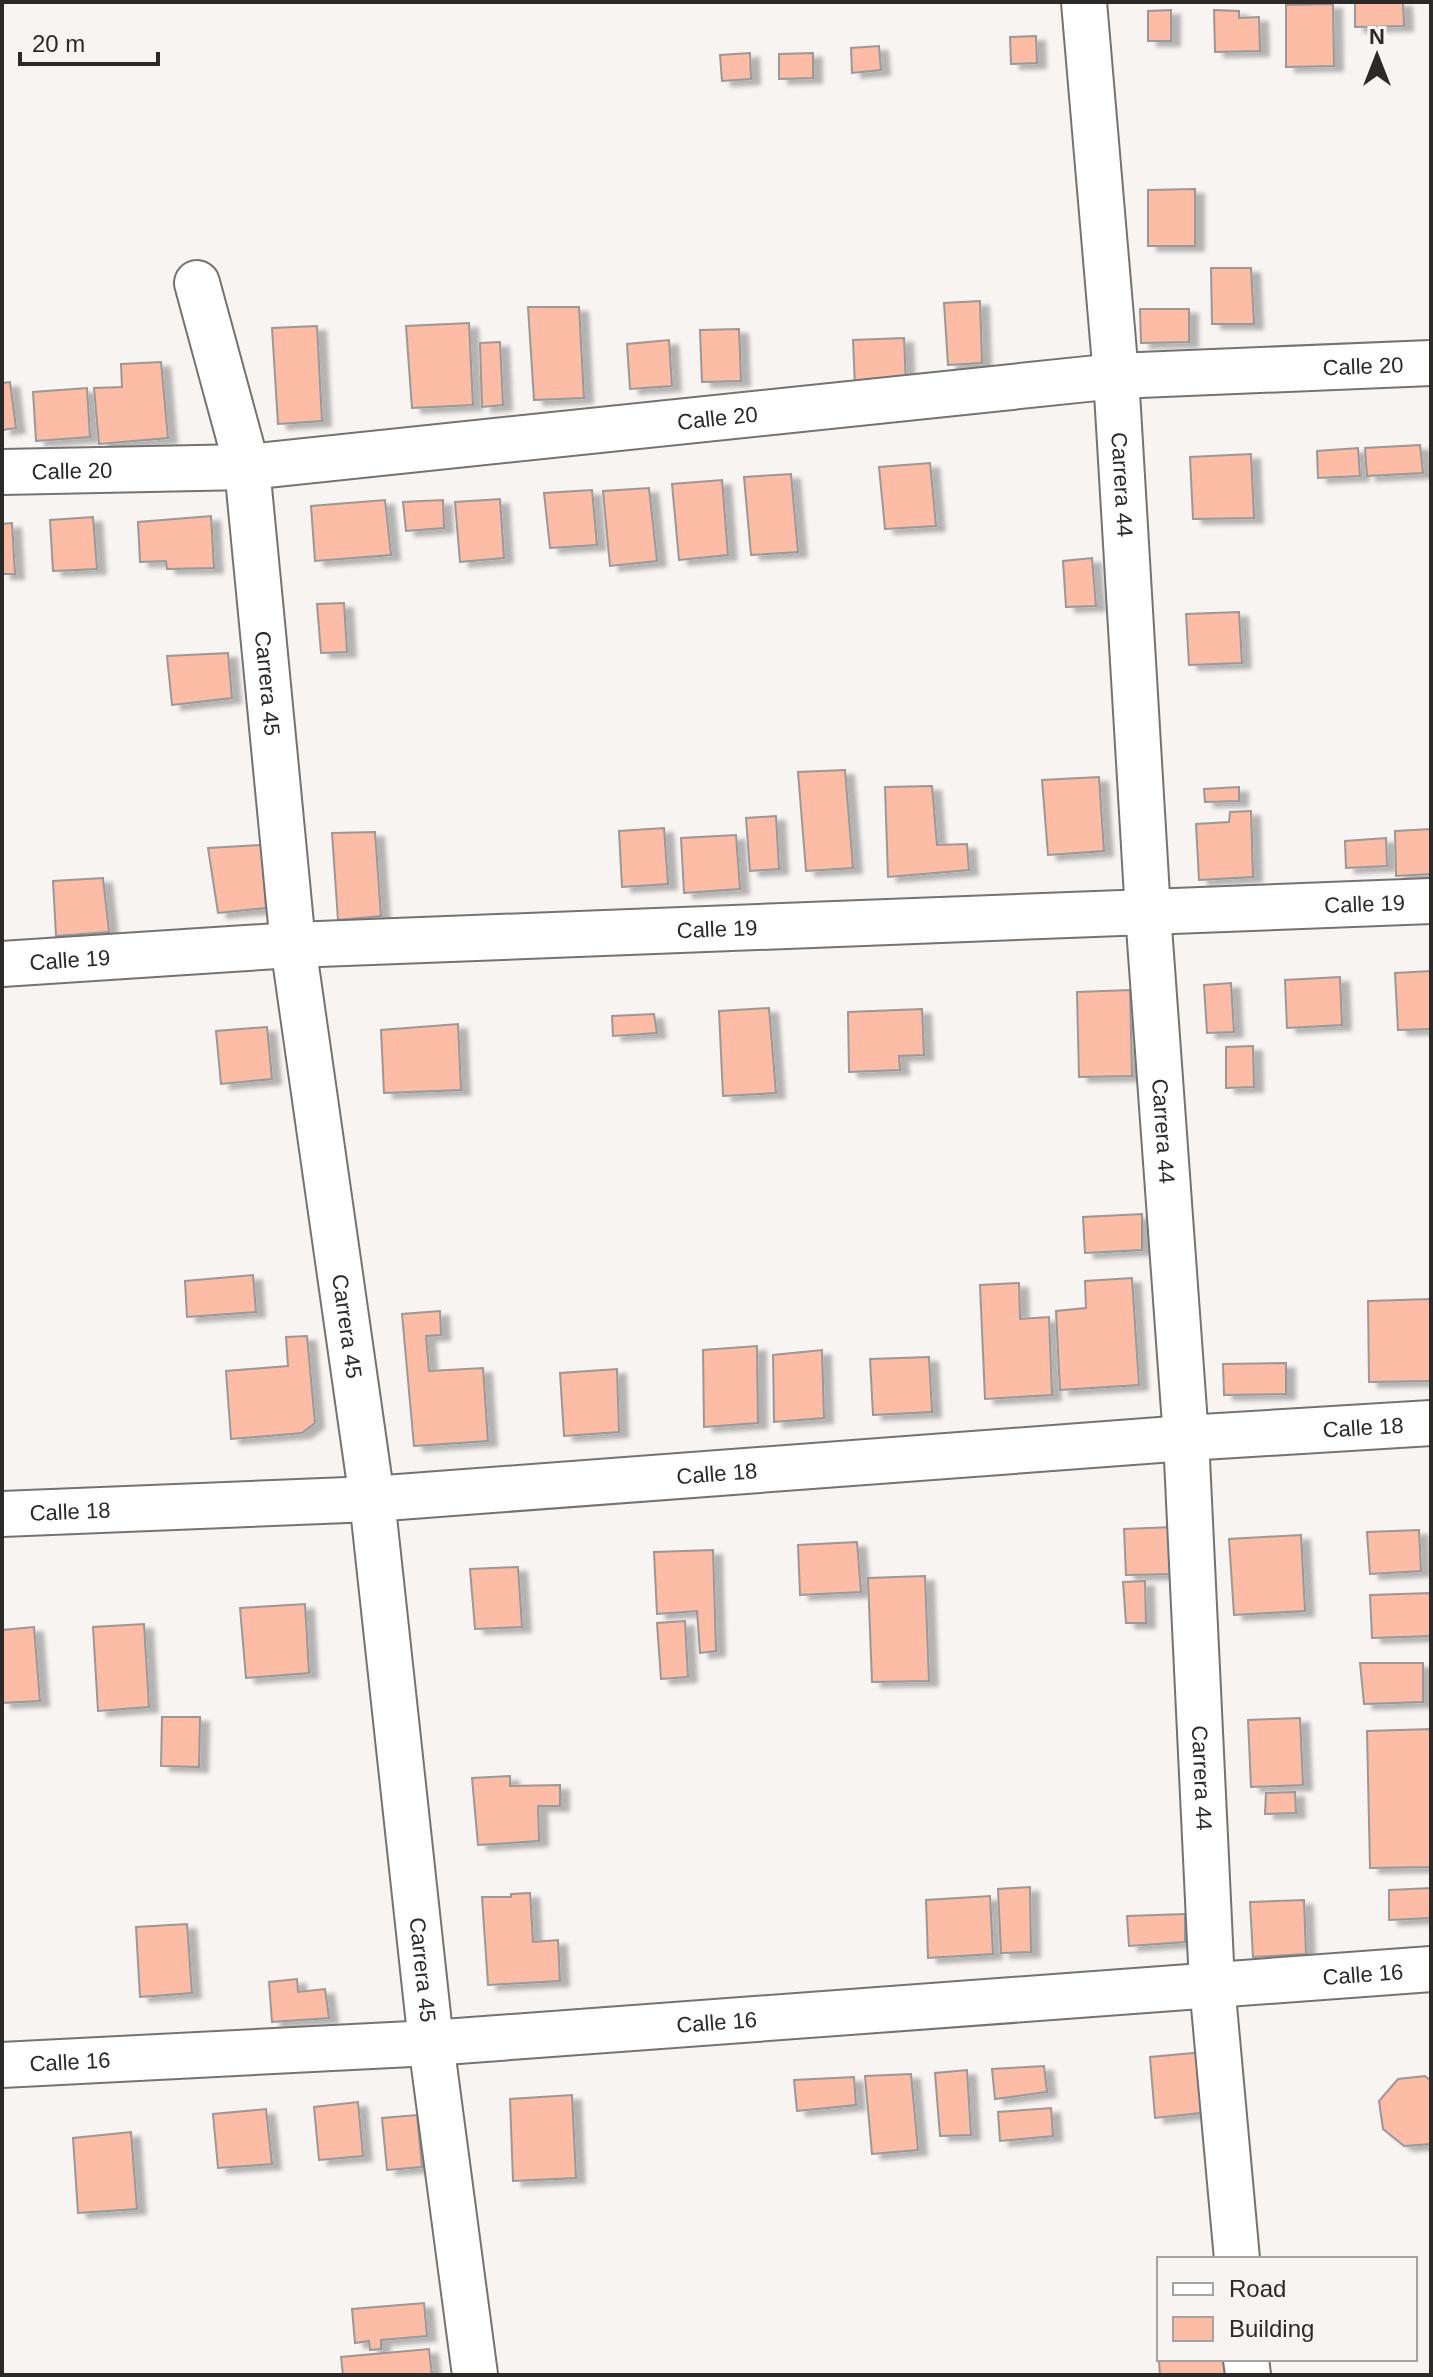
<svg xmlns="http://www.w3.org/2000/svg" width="1433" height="2377" font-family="Arial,sans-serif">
<defs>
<filter id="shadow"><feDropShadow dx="9" dy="5" stdDeviation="2" flood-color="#0004"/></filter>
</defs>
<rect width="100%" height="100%" fill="#f7f4f2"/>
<path fill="#fcbca5" stroke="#9b9897" stroke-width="2" filter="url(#shadow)" d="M1355,2h48l1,24 -49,1z
M1333,4l1,62 -48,1v-62z
M1171,10v31h-23v-30z
M1214,10l25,1v7l20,-1 1,34 -45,1z
M1036,36l1,27 -26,1 -1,-27z
M879,46l2,24 -29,3 -1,-25z
M750,53l1,26 -29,2 -2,-26z
M813,53v25l-34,1v-25z
M1195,189v57h-47v-56z
M1211,268h40l3,56h-42z
M980,301l2,62 -34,2 -4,-62z
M528,307h51l5,91 -50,2z
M1140,309h49v33l-48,1z
M469,323l4,82 -61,3 -6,-82z
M317,326l5,95 -44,3 -6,-96z
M739,329l2,52 -39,1 -2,-52z
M904,338l2,46 -51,3 -2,-47z
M669,340l3,46 -42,3 -3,-45z
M500,342l3,63 -21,2 -2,-64z
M161,362l7,76 -69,6 -5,-56 28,-1 -1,-23z
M10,382l6,46 -14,2v-47z
M87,388l3,49 -54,4 -3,-49z
M1420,445l3,28 -56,3 -2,-28z
M1358,448l2,28 -42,2 -1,-27z
M1251,454l3,64 -61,1 -3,-62z
M930,463l6,63 -51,3 -6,-62z
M791,474l7,78 -47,3 -7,-78z
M722,480l6,75 -49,5 -7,-76z
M649,488l8,73 -47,5 -7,-75z
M592,490l5,55 -47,3 -6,-55z
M500,499l4,59 -44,4 -5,-60z
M385,500l6,55 -76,6 -4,-55z
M443,500l1,28 -38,3 -3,-29z
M211,516l3,52 -47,1 -1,-8 -26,1 -2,-40z
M93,517l4,52 -44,2 -3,-51z
M12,523l3,51h-13v-50z
M1092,558l4,48 -30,1 -3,-46z
M344,603l3,49 -26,1 -4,-49z
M1239,612l3,51 -53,2 -3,-51z
M228,653l4,45 -60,7 -5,-49z
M845,770l8,98 -47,3 -8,-99z
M1099,777l5,74 -56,4 -6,-75z
M932,786l5,59 30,-1 2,26 -81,7 -3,-90z
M1239,787v14l-34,1 -1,-13z
M1251,811l2,66 -54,3 -3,-56 33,-2 1,-10z
M776,816l3,53 -29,2 -4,-53z
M664,828l4,56 -46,3 -3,-56z
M1431,829v45l-35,2 -1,-45z
M375,832l6,84 -43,4 -6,-87z
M736,835l4,54 -56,4 -3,-55z
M1386,838l1,28 -41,2 -1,-27z
M261,845l5,63 -48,5 -10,-65z
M103,878l6,54 -53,4 -3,-55z
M1431,971v58l-33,1 -3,-57z
M1340,977l2,48 -55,3 -2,-48z
M1231,983l3,49 -27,1 -3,-48z
M1130,990l2,86 -53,1 -2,-85z
M769,1008l7,85 -53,3 -4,-85z
M922,1009l2,46 -25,1 1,14 -51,2 -1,-60z
M654,1014l3,19 -44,3 -1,-20z
M458,1024l3,66 -77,3 -3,-63z
M267,1027l5,52 -51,5 -5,-53z
M1253,1046l1,41 -28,1v-41z
M1142,1214v36l-57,3 -2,-36z
M253,1275l3,37 -69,5 -2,-36z
M1132,1278l7,107 -79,5 -4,-79 30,-3 -1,-27z
M1019,1283l1,36 29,-2 3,78 -67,4 -5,-114z
M1431,1299v82l-62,1 -1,-81z
M440,1311l1,24 -15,1 3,35 54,-3 5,73 -74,5 -12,-132z
M307,1336l8,87 -13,10 -71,6 -5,-68 62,-5 -2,-29z
M757,1346l1,77 -54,4 -1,-77z
M822,1350l2,68 -50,4 -1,-67z
M929,1357l3,55 -59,3 -3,-56z
M1286,1363v31l-62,1 -1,-31z
M617,1369l2,63 -55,4 -4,-63z
M1173,1527l3,47 -50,1 -2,-46z
M1419,1530l2,41 -51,3 -3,-42z
M1301,1535l4,76 -71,4 -5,-76z
M857,1542l4,50 -61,3 -2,-50z
M713,1550l3,101 -16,2 -3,-42 -40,3 -3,-62z
M518,1567l4,60 -47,2 -5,-60z
M925,1576l4,105 -57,1 -4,-104z
M1145,1581l1,42h-20l-3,-41z
M1431,1593v43l-59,2 -2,-43z
M305,1604l4,69 -63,5 -6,-70z
M685,1621l3,56 -27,2 -4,-56z
M144,1624l5,83 -51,4 -5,-84z
M34,1627l6,74 -38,2v-73z
M1360,1663h63v39l-59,2z
M162,1717h38l-1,50 -38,-1z
M1300,1718l3,67 -52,2 -3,-67z
M1431,1729v138l-61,1 -3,-137z
M510,1776v10l50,-1v21h-22l1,35 -61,4 -6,-67z
M1295,1792l1,21 -31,1 1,-21z
M1030,1887l1,65 -30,1 -3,-64z
M1431,1888v30l-42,2v-30z
M530,1893l3,49 25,-2 2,41 -72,4 -6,-88h29v-3z
M990,1896l3,58 -65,4 -2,-58z
M1304,1900l2,54 -53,3 -3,-55z
M1185,1914v28l-56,4 -2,-30z
M187,1924l5,69 -52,4 -4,-70z
M297,1979l1,13 27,-3 4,29 -57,4 -3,-40z
M1204,2052l5,60 -54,6 -5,-61z
M1044,2066l3,26 -52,7 -3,-30z
M967,2070l4,65 -31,1 -5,-63z
M911,2074l7,76 -46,4 -7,-78z
M1425,2076l6,5v63l-27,2 -21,-17 -4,-28 19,-22z
M854,2077l2,28 -59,6 -3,-31z
M572,2095l4,83 -63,3 -3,-82z
M358,2102l5,54 -44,4 -5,-53z
M1051,2108l2,28 -53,5 -2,-29z
M266,2109l6,55 -54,4 -5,-54z
M417,2115l5,52 -35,3 -5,-52z
M131,2132l6,77 -59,4 -5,-75z
M424,2303l3,33 -46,4v9l-11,1 -1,-9 -14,2 -3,-34z
M429,2349l3,26h-89l-2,-18z
M1227,2359l1,16h-68l-1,-14z"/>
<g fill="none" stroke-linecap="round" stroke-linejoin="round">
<defs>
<g id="minor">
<path id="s1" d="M1084,2l32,374 32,537 38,525 26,546 25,275"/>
<path id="s2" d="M197,283l50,184 46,478 79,554 59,544 44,332"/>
<path id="s3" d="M2,472l245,-5 869,-91 315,-13"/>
<path id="s4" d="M2,964l291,-19 1138,-44"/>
<path id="s5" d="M2,1514l370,-15 814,-61 245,-15"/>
<path id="s6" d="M2,2065l429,-22 1000,-74"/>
<path d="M1246,2359l2,16"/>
</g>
</defs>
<use href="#minor" stroke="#757371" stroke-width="48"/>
<use href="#minor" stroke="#fff" stroke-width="44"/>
</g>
<g text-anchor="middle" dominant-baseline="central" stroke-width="8" stroke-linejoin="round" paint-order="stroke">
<g font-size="22" fill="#2b2a29" stroke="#f7f4f2">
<text stroke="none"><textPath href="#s3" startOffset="1366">Calle 20</textPath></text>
<text stroke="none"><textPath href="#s3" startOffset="718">Calle 20</textPath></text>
<text stroke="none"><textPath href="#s3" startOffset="70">Calle 20</textPath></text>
<text stroke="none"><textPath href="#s1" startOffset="484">Carrera 44</textPath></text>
<text stroke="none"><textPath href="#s2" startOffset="408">Carrera 45</textPath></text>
<text stroke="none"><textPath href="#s4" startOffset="1364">Calle 19</textPath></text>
<text stroke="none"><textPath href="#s4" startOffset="716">Calle 19</textPath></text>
<text stroke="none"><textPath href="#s4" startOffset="68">Calle 19</textPath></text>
<text stroke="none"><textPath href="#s1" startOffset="1132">Carrera 44</textPath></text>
<text stroke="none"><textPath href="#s2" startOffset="1056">Carrera 45</textPath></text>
<text stroke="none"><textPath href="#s5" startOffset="1364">Calle 18</textPath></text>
<text stroke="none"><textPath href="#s5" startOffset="716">Calle 18</textPath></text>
<text stroke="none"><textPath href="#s5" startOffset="68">Calle 18</textPath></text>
<text stroke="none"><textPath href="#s1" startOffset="1780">Carrera 44</textPath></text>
<text stroke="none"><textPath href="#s2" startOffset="1704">Carrera 45</textPath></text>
<text stroke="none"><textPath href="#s6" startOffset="1364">Calle 16</textPath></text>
<text stroke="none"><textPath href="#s6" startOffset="716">Calle 16</textPath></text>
<text stroke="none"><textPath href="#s6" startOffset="68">Calle 16</textPath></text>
</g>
</g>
<rect width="1433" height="2377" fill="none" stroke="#2b2a29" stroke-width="8"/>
<rect x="1157" y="2257" width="260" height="104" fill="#f7f4f2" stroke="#a5a3a2" stroke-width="2"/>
<rect x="1173" y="2283" width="40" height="12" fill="#ffffff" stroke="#a5a3a2" stroke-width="2"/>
<text x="1229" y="2297" font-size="24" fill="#2b2a29">Road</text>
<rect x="1173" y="2317" width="40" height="24" fill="#fcbca5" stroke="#a5a3a2" stroke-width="2"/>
<text x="1229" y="2337" font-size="24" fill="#2b2a29">Building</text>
<g transform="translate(1377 56)" stroke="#f7f4f2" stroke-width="6" paint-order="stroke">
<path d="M0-6L14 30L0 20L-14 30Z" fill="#2b2a29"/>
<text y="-12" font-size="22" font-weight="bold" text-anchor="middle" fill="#2b2a29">N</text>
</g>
<path d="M20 52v12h138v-12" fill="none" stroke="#2b2a29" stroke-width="4"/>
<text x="32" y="52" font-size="24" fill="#2b2a29" stroke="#f7f4f2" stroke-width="6" paint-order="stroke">20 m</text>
</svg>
